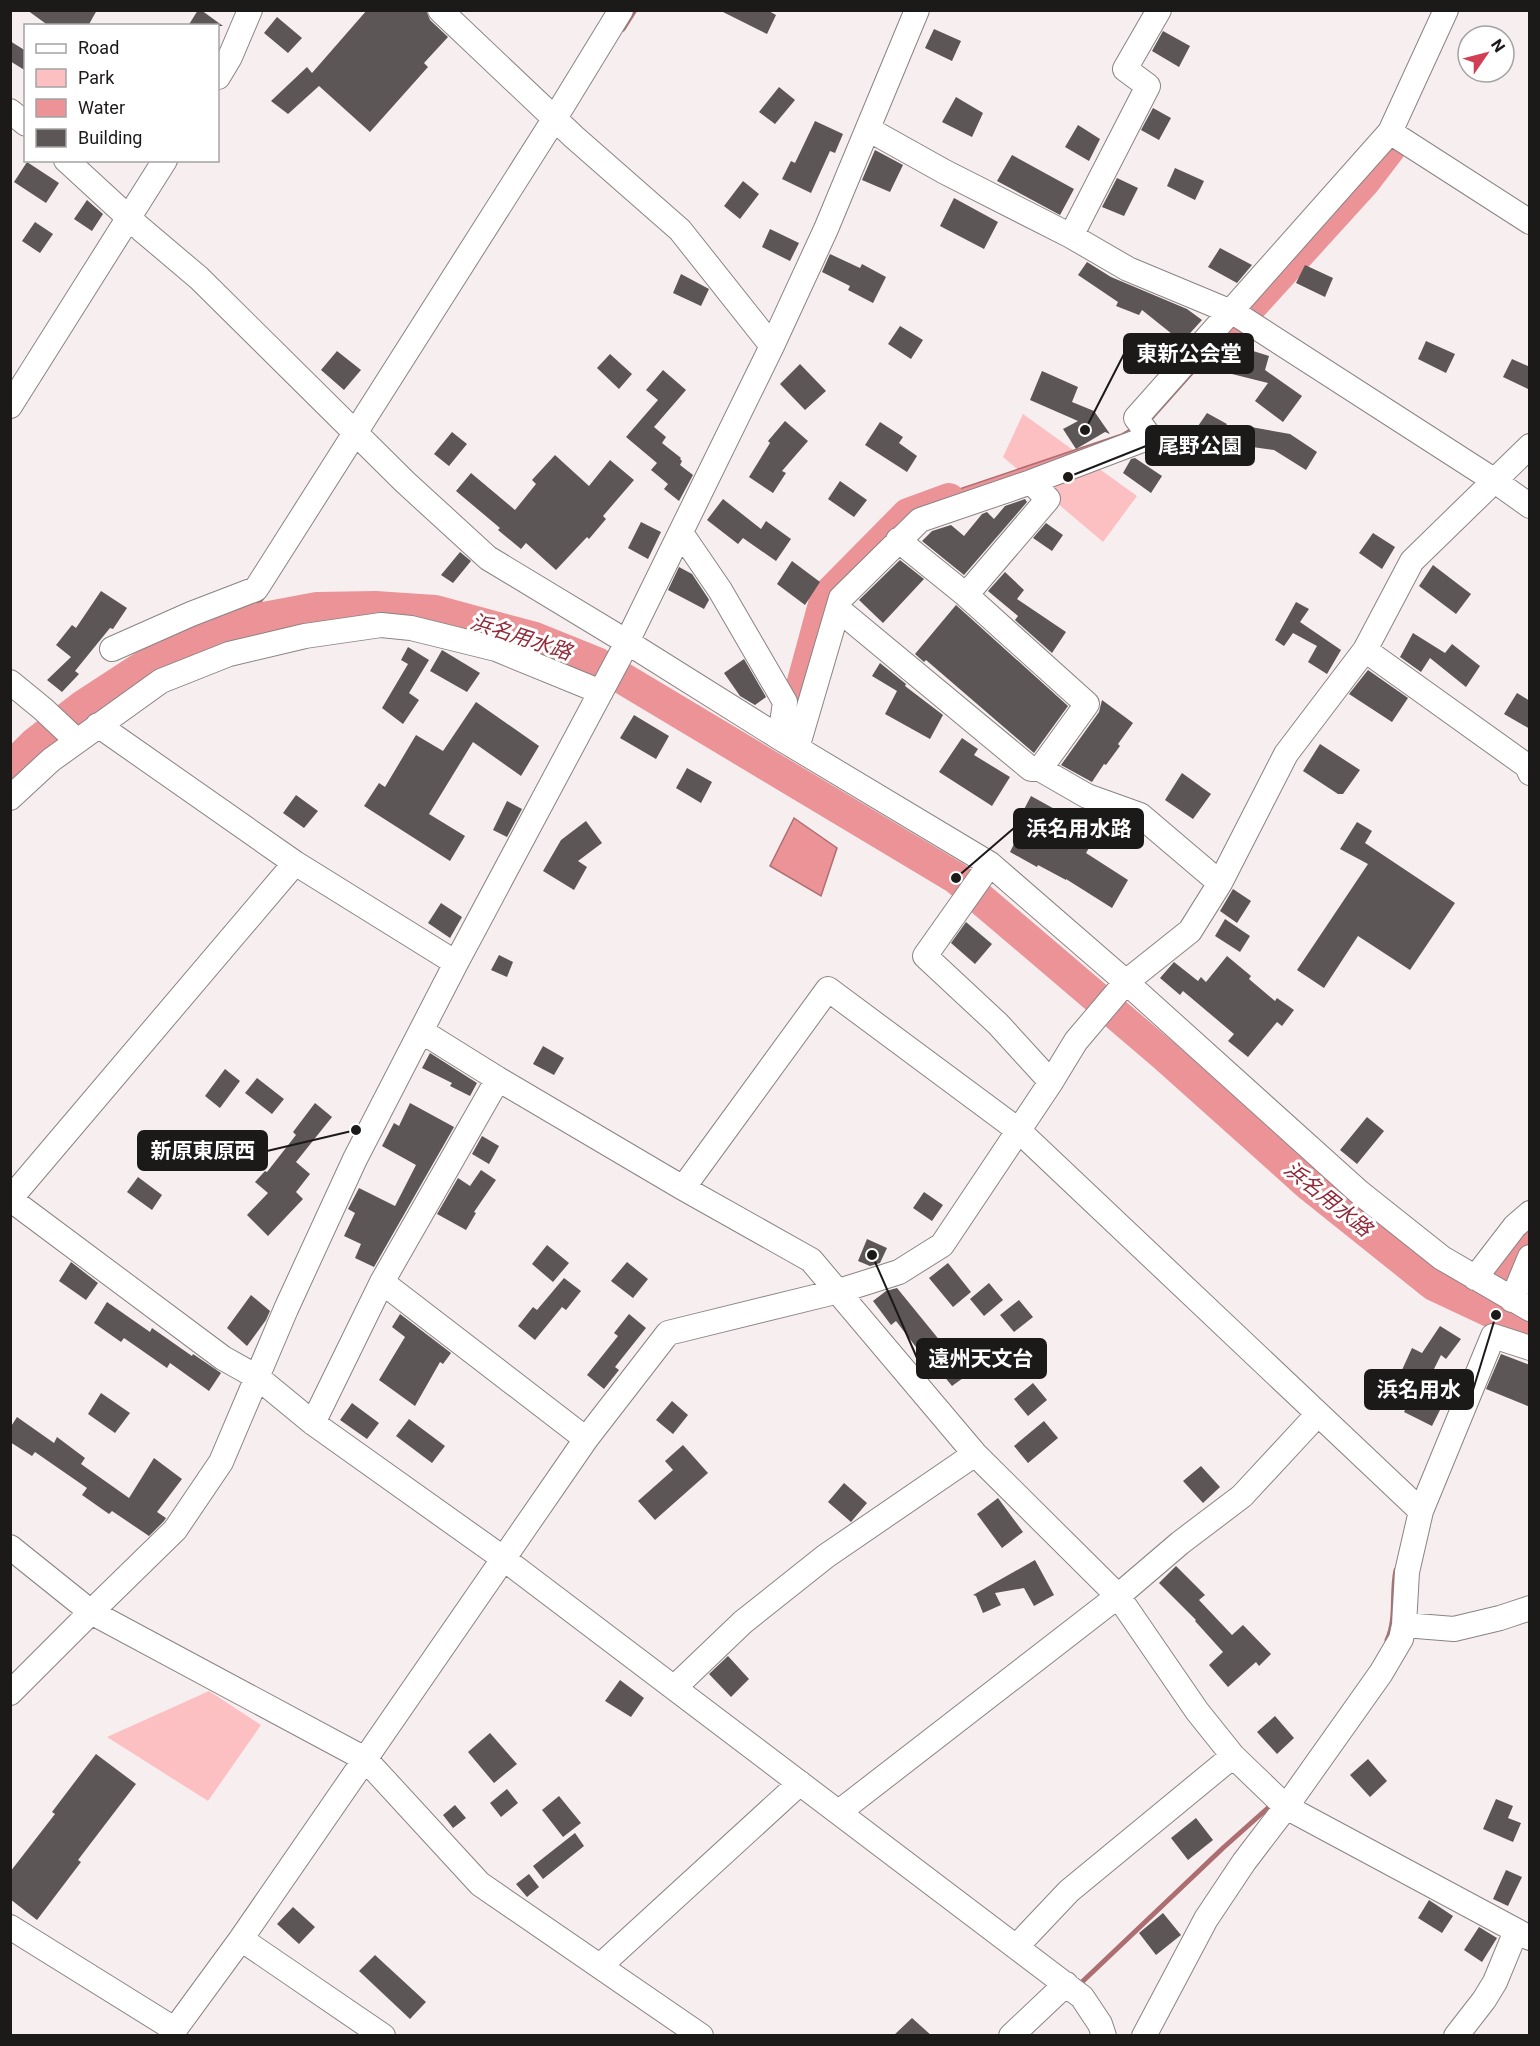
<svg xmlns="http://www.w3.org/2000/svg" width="1540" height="2046" font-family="Roboto,'Noto Sans JP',sans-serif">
<rect width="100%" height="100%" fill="#f7efef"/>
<path fill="#fcc0c2" d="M1023,414l114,82 -34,46 -100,-85z
M209,1691l52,34 -53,76 -101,-64z"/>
<path fill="#eb9397" stroke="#ad6e71" stroke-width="1.5" d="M1233,321l4,3 -89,100 -13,19 -215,74 -5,-13 207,-70 22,-13z
M794,818l43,30 -16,48 -51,-30z"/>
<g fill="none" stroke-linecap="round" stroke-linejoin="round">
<path stroke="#ad6e71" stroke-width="5" d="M623,29l12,-19
M248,621l16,-27
M1489,1330l7,-15
M1387,1640c10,-21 4,-47 9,-70
M1082,1982l141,-134 46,-41"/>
<path stroke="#eb9397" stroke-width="32" d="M1234,325l130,-143 26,-34
M789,733l37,-136 82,-83 41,-15
M10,768l24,-24 49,-38 66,-43 50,-24 49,-18 69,-13 58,-1 60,4 100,27 62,25 359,215 209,178 144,129 125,100 96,45
M1494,1277l27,-44 8,-7"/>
</g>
<path fill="#5c5656" d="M27,10h70l-9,16h-39z
M198,10h3l22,16h-35z
M367,10h59l4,10 18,17 -24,26 4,4 -58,65 -51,-46 -31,28 -17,-13 36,-34 5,6z
M719,10h48l9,5 -9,19z
M277,17l25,21 -14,15 -24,-20z
M934,29l27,12 -9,20 -27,-13z
M1163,31l27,15 -11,21 -27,-16z
M10,41l16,10v20l-16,-10z
M779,87l16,13 -20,24 -16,-12z
M956,97l27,16 -11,24 -30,-15z
M1153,108l18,10 -12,22 -18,-10z
M815,121l28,13 -8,19 -5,-2 -19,42 -29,-14 9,-18 4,2z
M1078,125l22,14 -11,22 -24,-14z
M875,150l28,15 -13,27 -28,-12z
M1012,155l62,34 -14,26 -63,-34z
M27,162l32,21 -13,20 -32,-21z
M1175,168l29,13 -9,19 -28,-14z
M1117,178l21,10 -14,28 -22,-9z
M743,181l16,13 -19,25 -16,-13z
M954,198l44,24 -14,27 -44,-23z
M87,200l16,14 -11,17 -18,-12z
M35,222l18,12 -13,19 -18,-12z
M770,229l29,14 -9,18 -28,-14z
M1220,248l32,17 -15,18 -29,-16z
M830,254l30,14 2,-4 24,13 -13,26 -25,-13 2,-4 -28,-14z
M1087,262l24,15 76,32 15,11 -20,22 -40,-32 -3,5 -23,-9 2,-4 -40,-27z
M1305,265l28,13 -8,19 -29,-14z
M681,274l28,15 -8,17 -28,-13z
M900,326l23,14 -12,19 -23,-15z
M1426,341l29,13 -9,19 -28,-14z
M1231,344l38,12 -4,14 37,26 -19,26 -28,-21 13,-18 -44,-11z
M337,351l24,19 -17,20 -23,-20z
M610,354l22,20 -13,15 -22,-21z
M1512,359l18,8v23l-27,-13z
M800,364l26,27 -21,19 -25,-26z
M663,370l23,20 -32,37 12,10 -4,6 19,15 -1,1 2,2 -2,4 13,10 -14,26 -15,-12 4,-5 -17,-14 6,-7 -31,-26 32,-37 -12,-10z
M1042,371l36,16 -6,15 22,9 16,23 -5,-2 -29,17 -13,-20 15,-8 -48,-21z
M1207,413l20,11 -11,17 -20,-12z
M785,421l23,20 -26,30 4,2 -13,20 -24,-16 21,-34 -2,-2z
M880,422l23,15 -4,6 18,13 -10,16 -42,-27z
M1240,425l50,9 27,18 -11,18 -32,-20 -36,-5z
M452,432l15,12 -18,22 -15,-12z
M555,455l34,31 21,-26 24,20 -31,36 3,3 -17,20 -2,-2 -31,33 -30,-27 -5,6 -23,-19 2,-2 -44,-37 15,-18 44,37 21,-26 -4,-4z
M1135,458l27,18 -11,17 -28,-20 8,-14z
M840,481l27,19 -13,17 -26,-18z
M723,499l38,30 5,-8 25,18 -15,22 -33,-23 -5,6 -31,-24z
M1025,499l2,3 -63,73 -42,-34 10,-10 19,-6 13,11 18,-22 5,-2 7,7 11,-13z
M641,522l20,10 -13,27 -20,-11z
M1046,523l17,12 -11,16 -19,-13z
M1373,533l22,14 -13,22 -23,-16z
M460,552l11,9 -18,22 -12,-8z
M900,560l24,19 -41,44 -24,-23z
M792,561l28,21 -15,23 -28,-21z
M1433,565l38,29 -15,20 -37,-28z
M679,567l13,7 16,24 1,2 -5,9 -36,-19z
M1005,572l19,18 -7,9 49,33 -14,21 -37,-33 3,-4 -30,-25z
M101,591l26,17 -14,21 -3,-1 -35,43 4,3 -17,18 -15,-12 24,-23 -15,-12 16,-20 4,3z
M1296,602l13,7 -9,13 41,28 -14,24 -19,-12 9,-16 -24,-13 -9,13 -9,-6z
M956,605l112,101 -34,47 -108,-93 -2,2 -9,-8z
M1413,633l32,20 7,-9 28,22 -14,21 -36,-29 -9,14 -21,-15z
M408,647l21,13 -20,33 10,7 -16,24 -21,-16 26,-44 -7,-4z
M442,650l38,23 -13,19 -37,-21z
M744,659l22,38 -11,8 -15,-9 -16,-23z
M880,663l26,21 -1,2 38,29 -13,24 -45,-25 12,-23 -25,-15z
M1368,670l40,28 -16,24 -43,-28z
M1517,693l13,8v28l-26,-15z
M1102,700l31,23 -15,21 2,2 -14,19 -2,-1 -12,18 -31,-17 38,-53z
M476,702l63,44 -18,30 -48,-34 -44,72 36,22 -15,25 -86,-55 15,-23 6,4 31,-52 27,16z
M634,715l35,21 -13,23 -36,-21z
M962,738l16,11 -4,6 36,22 -18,29 -53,-34z
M1320,744l40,26 -17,24h-5l-35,-23z
M687,768l25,14 -11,21 -25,-15z
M1182,773l29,21 -18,25 -28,-19z
M296,795l22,16 -14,17 -21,-15z
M1031,796l67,37 -12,20 42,27 -16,28 -46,-29v1l-28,-15 -1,2 -27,-15 16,-32 -6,-3z
M507,801l15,8 -15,28 -14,-7z
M586,821l16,22 -24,18 9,6 -13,23 -31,-19 18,-31z
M1357,822l15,9 -7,12 90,60 -45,67 -52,-34 -34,52 -27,-18 71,-106 -28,-15z
M1233,889l18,12 -14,22 -17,-12z
M441,903l21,14 -12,21 -22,-15z
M1225,919l25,17 -10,16 -25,-16z
M966,922l26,22 -17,20 -24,-21z
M499,955l14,7 -6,15 -16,-7z
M1227,956l24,20 -2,3 26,22 2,-3 17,12 -12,16 -5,-4 -29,35 -20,-16 6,-7 -51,-43 -3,4 -20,-17 14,-16 24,19 3,-4 5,5z
M543,1046l21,12 -10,17 -21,-11z
M430,1053l47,30 -7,13 -20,-10 2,-3 -30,-15z
M225,1069l15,12 -20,27 -15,-12z
M257,1078l27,21 -12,15 -27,-21z
M315,1103l17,14 -36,45 14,12 -14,18 7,7 -35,37 -21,-21 21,-22 -13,-11 10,-11 2,1 29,-37 -3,-3z
M410,1103l44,24 -80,140 -19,-9 6,-14 -17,-8 11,-23 -7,-4 11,-21 36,18 21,-41 -34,-19 12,-23 5,3z
M1367,1117l17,14 -27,33 -17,-14z
M482,1136l17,10 -10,18 -17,-10z
M481,1170l15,10 -22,32 2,1 -10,17 -29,-16 21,-36 12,8z
M138,1177l24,18 -10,15 -25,-18z
M924,1192l19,13 -11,16 -19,-13z
M867,1239l20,9 -7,15 -10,3 -12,-5z
M547,1245l22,18 -16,19 -21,-18z
M71,1262l27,21 -12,17 -27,-19z
M627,1262l21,17 -15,19 -22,-17z
M948,1263l23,29 -18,15 -24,-29z
M564,1278l17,13 -15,19 -4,-3 -27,33 -17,-14 15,-19 4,3z
M989,1283l14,17 -19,16 -14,-17z
M897,1288l44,54 3,-2 26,33 -18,13 -30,-37 -3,2 -23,-30 -5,4 -18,-24 13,-10z
M251,1295l19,16 -4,9 -19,26 -20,-18z
M1019,1300l14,17 -19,15 -14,-17z
M107,1302l43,30 2,-4 40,28 1,-2 28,19 -12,18 -39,-28 -3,5 -43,-30 -3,4 -27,-19z
M400,1314l51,39 -8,11 -3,-2 -25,44 -36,-26 26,-43 -13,-10z
M629,1314l17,14 -31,39 4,3 -15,19 -17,-14 31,-39 -4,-3z
M1440,1326l21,13 -15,20 -5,-4 -14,28 -25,-13 10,-22 10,5z
M1501,1354l29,11v42l-44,-18z
M1033,1383l14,17 -19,16 -14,-17z
M1415,1390l28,14 -11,22 -28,-14z
M101,1393l29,20 -15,20 -27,-19z
M672,1401l16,14 -15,19 -17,-14z
M352,1403l27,20 -12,16 -27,-19z
M17,1417l37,26 3,-6 28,21 -4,6 48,34 25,-40 28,21 -25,33 9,6 -2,3 -15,15 -37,-25 -3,3 -27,-19 5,-7 -52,-36 -3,4 -22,-14v-14z
M409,1419l36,27 -13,17 -36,-27z
M1044,1421l14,17 -30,25 -14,-17z
M683,1445l25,28 -53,47 -17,-19 35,-31 -8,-9z
M1201,1466l19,21 -17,16 -20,-22z
M844,1483l23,20 -16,19 -23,-20z
M998,1498l25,34 -21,16 -25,-34z
M1035,1560l19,35 -20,11 -10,-18 -29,5 6,12 -18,8 -7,-17 -3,-1z
M1176,1566l29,29 -6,5 33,35 11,-10 28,29 -12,12 -3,-4 -28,25 -19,-22 14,-13 -28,-31 1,-1 -37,-37z
M728,1656l21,23 -18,18 -22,-23z
M620,1680l24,18 -13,19 -26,-16z
M1275,1716l19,22 -17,16 -20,-22z
M490,1733l27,31 -23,19 -26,-31z
M96,1754l40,30 -58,76 3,2 -44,58 -27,-21v-27l45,-58 -3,-2z
M1368,1759l19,22 -17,16 -20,-22z
M507,1789l11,14 -17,14 -11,-14z
M559,1796l22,27 -18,14 -21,-27z
M1496,1799l17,7 -5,12 13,5 -8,19 -30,-13z
M455,1805l11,13 -13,10 -10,-13z
M1196,1818l17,22 -25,20 -17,-22z
M575,1833l9,13 -41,33 -10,-13z
M1506,1870l16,7 -14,29 -15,-7z
M529,1874l10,13 -12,10 -11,-13z
M1429,1900l24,16 -11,17 -24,-15z
M293,1907l22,20 -16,17 -22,-20z
M1163,1913l18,22 -25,20 -17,-22z
M1479,1927l18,11 -15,24 -18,-12z
M375,1955l51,47 -16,17 -51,-48z
M912,2018l20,18h-39z"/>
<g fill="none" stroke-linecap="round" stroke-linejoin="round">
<defs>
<path id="minor" d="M440,10l134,127 106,93 92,116
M218,77l12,-20 20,-47
M10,111l16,13
M868,129l77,43 126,64 57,33 108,45 259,167 35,25
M1390,132l140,90
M66,160l75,69 58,49 206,204 83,76 139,84 153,96 210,126 136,118 233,210 83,66 88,51
M1071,236l77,-150 -23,-17 34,-59
M10,406l155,-246
M681,533l39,57 65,112 -5,36
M966,595l82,-96 -17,-17
M838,609l193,160h9l47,-65 -121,-109 -68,-55
M112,649l79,-35 65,-25 299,-471 66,-108
M1365,650l162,116 3,7
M10,682l33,27 33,31
M98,725l197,138 161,100
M797,748l44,-150 79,-78 111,-38 119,-45 -14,-19 254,-286 56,-122
M1040,769l47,27 53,19 80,68
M10,798l41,-38 110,-79 68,-27 76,-18 76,-11 30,3 85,21 105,43
M990,864l-65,92 73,68 53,58
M421,1031l77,48 185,109 128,72 164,194 143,142 79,115 36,45 53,51 244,131
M683,1188l145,-199 190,141 403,381
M10,1199l213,159 34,19 56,46 191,136 578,438 18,27 4,12
M10,1199l285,-336
M1475,1278l40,-52 15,-13
M382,1282l204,157
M1512,1300l18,-43
M313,1423l69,-141 116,-203
M10,1547l81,65 274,147 115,125 221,152
M1404,1625l50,4 46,-11 30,-10
M675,1687l68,-65 83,-66 149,-102
M10,1693l81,-81 84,-82 46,-68 65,-153 69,-150 101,-196 164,-307 152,-310 54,-117 91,-219
M839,1812l279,-216 62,-53 62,-47 76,-82
M10,1927l164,102
M241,1939l142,97
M1016,1947l53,-56 164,-135
M600,1966l200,-183
M170,2036l71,-97 345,-500 82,-106 171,-42 60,-19 43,-27 109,-163 25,-41 50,-59 64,-51 30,-48 66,-129 79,-104 47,-89 118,-115
M1011,2036l55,-52
M1144,2036l62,-117 38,-57 42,-55 95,-134 20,-34 3,-14 3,-53 14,-61 72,-175 37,12
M1456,2036l28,-36 11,-18 21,-51"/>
</defs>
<use href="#minor" stroke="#8b8383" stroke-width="26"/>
<use href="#minor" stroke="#fff" stroke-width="24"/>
</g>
<g text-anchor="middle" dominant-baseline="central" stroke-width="6" stroke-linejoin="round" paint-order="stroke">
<g font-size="21" font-style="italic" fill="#912b39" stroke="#fff">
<text transform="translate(521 637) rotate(18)">浜名用水路</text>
<text transform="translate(1328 1199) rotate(39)">浜名用水路</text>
</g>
</g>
<path fill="none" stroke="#1c1919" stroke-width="2" d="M1085 430L1124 354M1068 477L1146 446M956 878L1014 828M356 1130L267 1151M872 1255L917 1358M1496 1315L1473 1390"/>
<g fill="#1c1919" stroke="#fff" stroke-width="2">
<circle cx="1085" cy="430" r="6"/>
<circle cx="1068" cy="477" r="6"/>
<circle cx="956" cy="878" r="6"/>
<circle cx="356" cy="1130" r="6"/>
<circle cx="872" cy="1255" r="6"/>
<circle cx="1496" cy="1315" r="6"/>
</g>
<g fill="#1c1919" stroke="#1c1919" stroke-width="2">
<rect x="1124" y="334" width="129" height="39" rx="6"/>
<rect x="1146" y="426" width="108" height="39" rx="6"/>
<rect x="1014" y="809" width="129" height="39" rx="6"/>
<rect x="138" y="1131" width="129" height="39" rx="6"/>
<rect x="917" y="1339" width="129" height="39" rx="6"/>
<rect x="1365" y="1370" width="108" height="39" rx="6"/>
</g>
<g font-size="21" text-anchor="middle" font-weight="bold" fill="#fff">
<text x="1189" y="361">東新公会堂</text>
<text x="1200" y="453">尾野公園</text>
<text x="1079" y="836">浜名用水路</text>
<text x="203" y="1158">新原東原西</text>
<text x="981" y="1366">遠州天文台</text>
<text x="1419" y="1397">浜名用水</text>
</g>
<rect width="1540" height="2046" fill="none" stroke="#1c1919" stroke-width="24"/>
<rect x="24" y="24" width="195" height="138" fill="#ffffff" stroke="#a4a3a3" stroke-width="1.5"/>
<rect x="36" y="44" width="30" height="9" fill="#ffffff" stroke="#a4a3a3" stroke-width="1.5"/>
<text x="78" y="54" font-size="18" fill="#1c1919">Road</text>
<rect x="36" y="69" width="30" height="18" fill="#fcc0c2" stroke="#a4a3a3" stroke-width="1.5"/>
<text x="78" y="84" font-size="18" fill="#1c1919">Park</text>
<rect x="36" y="99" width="30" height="18" fill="#eb9397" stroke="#a4a3a3" stroke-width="1.5"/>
<text x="78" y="114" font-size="18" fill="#1c1919">Water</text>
<rect x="36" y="129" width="30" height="18" fill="#5c5656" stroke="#a4a3a3" stroke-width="1.5"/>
<text x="78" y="144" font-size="18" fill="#1c1919">Building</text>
<g transform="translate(1486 54) rotate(55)"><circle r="28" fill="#ffffff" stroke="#a4a3a3" stroke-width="1.5"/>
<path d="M0-4.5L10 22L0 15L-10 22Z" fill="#d03f54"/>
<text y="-9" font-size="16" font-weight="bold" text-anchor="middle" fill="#1c1919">N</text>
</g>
</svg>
